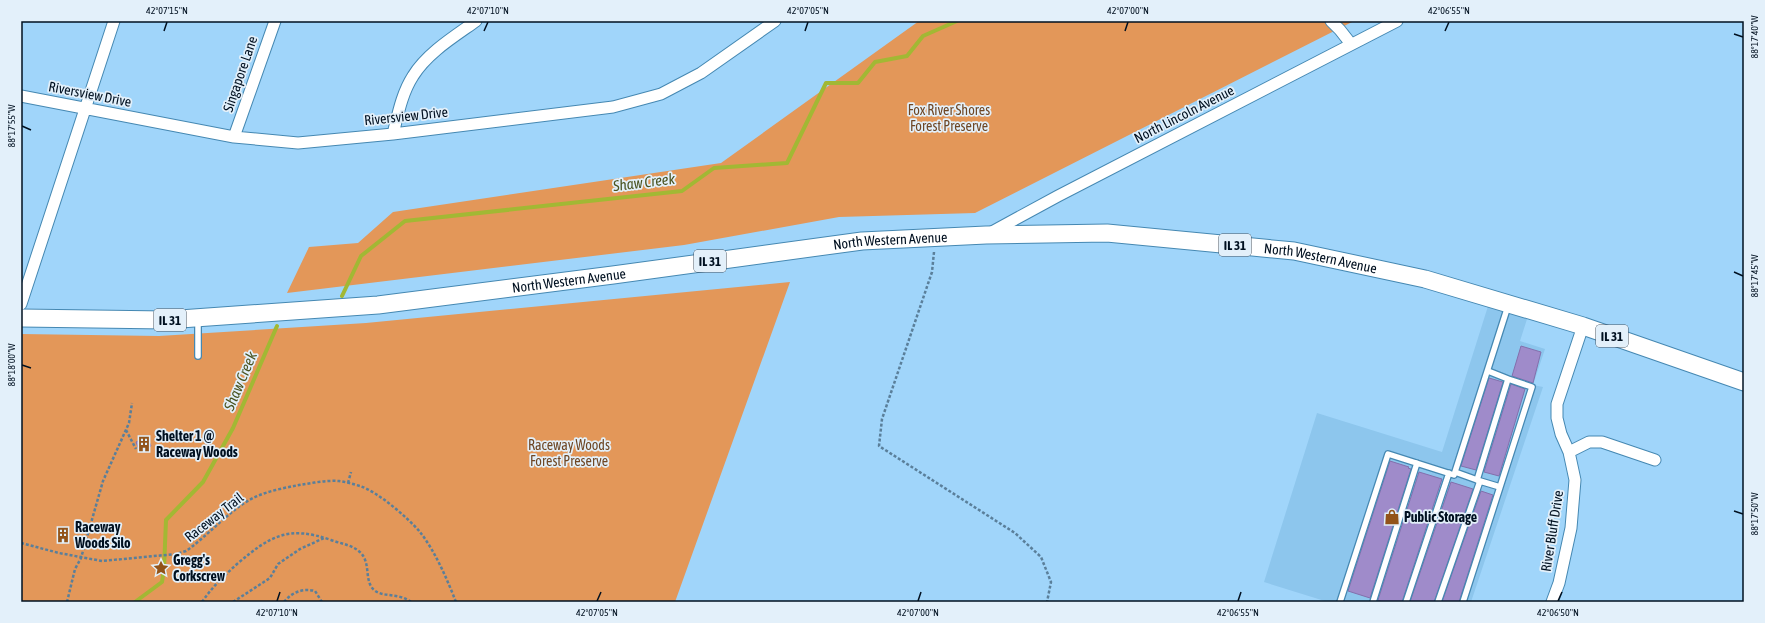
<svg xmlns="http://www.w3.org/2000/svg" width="1765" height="623" font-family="'Asap Condensed',sans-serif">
<rect width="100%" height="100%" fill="#a0d5fa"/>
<path fill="#8dc6ed" d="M1489,303l39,13 -8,25 25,8 -12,36 10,2 -72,215h-143l-64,-20 53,-169 125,39z"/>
<path fill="#e39759" d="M919,21h435l-379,192 -136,4 -155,28 -397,48 22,-46 49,-4 35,-31 328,-49z
M790,282l-115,320h-654v-268l138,2 207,-13z"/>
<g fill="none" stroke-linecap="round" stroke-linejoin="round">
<path stroke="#a2b834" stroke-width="4" d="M342,296l19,-40 44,-35 277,-30 32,-23 73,-5 39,-80h32l17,-21 32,-6 16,-20 34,-15
M135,602l27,-20 2,-13 2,-49 37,-38 30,-54 44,-102"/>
</g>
<path fill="#9f8bca" stroke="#836fac" d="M1521,346l20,6 -8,31 -21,-7z
M1489,378l14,4 -27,88 -15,-4z
M1511,384l14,5 -26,87 -15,-4z
M147,437l4,9 -11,6 -4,-10z
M1390,461l19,6 -1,1 3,1 -41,129 -22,-7z
M1419,472l23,7 -40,123h-20l-4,-2z
M1451,482l22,7 -39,113h-24z
M1481,491l12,4 -34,107h-17z
M57.5 535a5.5 5.5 0 1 1 11 0a5.5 5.5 0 1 1-11 0Z"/>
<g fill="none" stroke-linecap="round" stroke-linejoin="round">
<defs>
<path id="service" d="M198,319v37
M1477,480l31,-101 -20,-8
M1500,487l32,-100 -24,-8
M1340,602l48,-148 66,21 54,-169
M1373,602l44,-139
M1406,602l43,-129
M1438,602l42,-121 -25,-9
M1463,602l37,-115 -20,-6"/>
<path id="minor" d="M1331,21l9,9 11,14
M21,96l213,41 64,6 95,-9 220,-27 48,-13 40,-21 74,-52
M393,134c5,-20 9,-41 20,-58 14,-23 42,-40 63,-55
M234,137l41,-116
M990,233l68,-37 339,-175
M21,304l93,-283
M1569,452l20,-10h13l53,18
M1552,602l7,-19 12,-55 4,-48 -6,-28 -8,-18 -4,-16v-14l26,-78"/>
<g id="primary">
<path id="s1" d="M21,318l145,2 212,-15 235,-30 249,-34 124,-6 121,-2 187,18 131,28 158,47 161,56"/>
</g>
</defs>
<use href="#service" stroke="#4588b2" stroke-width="8"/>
<use href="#minor" stroke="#4588b2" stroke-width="13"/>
<use href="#primary" stroke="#4588b2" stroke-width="19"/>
<path stroke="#5a7f9a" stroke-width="2.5" stroke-dasharray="3 2" stroke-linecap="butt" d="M934,252l-2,20 -50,147 -3,27 136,87 26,24 10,25 -4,20
M126,430l10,19
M348,483l3,-11
M21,543l38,10 43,8 74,-7 10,-3c23,-16 42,-40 67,-53 14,-7 31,-10 46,-13 13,-2 28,-5 40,-4 7,1 14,3 21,5 18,6 47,31 60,46 15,19 27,47 36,70
M21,565v14
M67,602l8,-33 6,-11 22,-77 26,-58 3,-20
M202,602c10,-15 22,-26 35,-38 33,-28 51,-39 94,-24 11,4 22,5 30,13 10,11 3,28 13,37 10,8 23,2 37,12
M233,602l37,-24 8,-14 22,-15 24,-11
M284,602c8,-10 19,-14 31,-11l7,11"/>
<use href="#service" stroke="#fff" stroke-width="5.5"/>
<use href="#minor" stroke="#fff" stroke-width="11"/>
<use href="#primary" stroke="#fff" stroke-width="17"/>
</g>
<path fill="none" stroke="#001020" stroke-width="1.5" d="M164,31l3,-9M484,31l4,-9M805,31l3,-9M1125,31l3,-9M1445,31l4,-9M1734,34l9,3M22,126l9,4M1734,272l9,4M22,365l9,3M1734,511l9,3M277,601l3,-9M597,601l4,-9M918,601l3,-9M1238,601l3,-9M1558,601l4,-9"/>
<defs>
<symbol id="building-bare" viewBox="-9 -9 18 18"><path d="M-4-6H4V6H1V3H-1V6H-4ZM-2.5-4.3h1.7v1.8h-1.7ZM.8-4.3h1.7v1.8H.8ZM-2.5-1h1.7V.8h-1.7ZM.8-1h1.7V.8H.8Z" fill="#925319" stroke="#e3f0fa" stroke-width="2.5" paint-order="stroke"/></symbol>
<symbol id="shop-bare" viewBox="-9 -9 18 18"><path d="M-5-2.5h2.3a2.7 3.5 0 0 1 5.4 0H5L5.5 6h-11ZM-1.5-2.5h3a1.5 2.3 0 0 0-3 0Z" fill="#925319" stroke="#e3f0fa" stroke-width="2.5" paint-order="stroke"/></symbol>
<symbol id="sight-bare" viewBox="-9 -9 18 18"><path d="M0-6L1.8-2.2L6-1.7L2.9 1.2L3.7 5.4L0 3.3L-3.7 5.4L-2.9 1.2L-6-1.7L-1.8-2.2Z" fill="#925319" stroke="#e3f0fa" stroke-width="2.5" paint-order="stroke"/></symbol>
</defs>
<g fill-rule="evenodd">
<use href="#building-bare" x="133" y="433" width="22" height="22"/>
<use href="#shop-bare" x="1381" y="506" width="22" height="22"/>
<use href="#building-bare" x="52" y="524" width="22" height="22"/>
<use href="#sight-bare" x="150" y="557" width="22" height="22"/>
</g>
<g text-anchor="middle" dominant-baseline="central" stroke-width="3.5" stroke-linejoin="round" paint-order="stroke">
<g fill="#e3f0fa" stroke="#445361" stroke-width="1">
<rect x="1219" y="234" width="32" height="22" rx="3"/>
<rect x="694" y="250" width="32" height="22" rx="3"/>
<rect x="154" y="309" width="32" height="22" rx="3"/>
<rect x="1596" y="325" width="32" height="22" rx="3"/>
</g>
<g font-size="13" font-weight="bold" fill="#001020">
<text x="1235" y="245">IL 31</text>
<text x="710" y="261">IL 31</text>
<text x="170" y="320">IL 31</text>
<text x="1612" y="336">IL 31</text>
</g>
<g font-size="14" fill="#001020" stroke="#e3f0fa">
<text transform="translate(240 74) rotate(-71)">Singapore Lane</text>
<text transform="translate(90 94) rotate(11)">Riversview Drive</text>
<text transform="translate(1184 114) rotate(-27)">North Lincoln Avenue</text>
<text transform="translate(406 116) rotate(-6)">Riversview Drive</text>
<text stroke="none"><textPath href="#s1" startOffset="874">North Western Avenue</textPath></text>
<text stroke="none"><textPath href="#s1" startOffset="1306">North Western Avenue</textPath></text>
<text stroke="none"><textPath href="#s1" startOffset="550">North Western Avenue</textPath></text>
<text transform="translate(214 517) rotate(-38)">Raceway Trail</text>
<text transform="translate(1552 531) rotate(-81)">River Bluff Drive</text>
</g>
<g font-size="14" fill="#6e4624" stroke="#e3f0fa">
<text x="949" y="110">Fox River Shores<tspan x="949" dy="16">Forest Preserve</tspan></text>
<text x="569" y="445">Raceway Woods<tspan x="569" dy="16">Forest Preserve</tspan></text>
</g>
<g font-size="14" font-weight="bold" fill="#001020" stroke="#e3f0fa" text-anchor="start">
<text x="156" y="436">Shelter 1 @<tspan x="156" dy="16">Raceway Woods</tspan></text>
<text x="1404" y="517">Public Storage</text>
<text x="75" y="527">Raceway<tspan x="75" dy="16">Woods Silo</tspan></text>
<text x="173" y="560">Gregg's<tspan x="173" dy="16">Corkscrew</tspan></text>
</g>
<g font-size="15" font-style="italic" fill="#4a5321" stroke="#e3f0fa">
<text transform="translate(644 182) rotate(-7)">Shaw Creek</text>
<text transform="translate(240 381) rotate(-67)">Shaw Creek</text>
</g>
</g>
<rect width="1765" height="623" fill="none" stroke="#e3f0fa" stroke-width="44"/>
<rect x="22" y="22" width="1721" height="579" fill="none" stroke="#001020" stroke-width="1.5"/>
<g font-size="10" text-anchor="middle" fill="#001020">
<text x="167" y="14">42°07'15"N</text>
<text x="488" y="14">42°07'10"N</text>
<text x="808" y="14">42°07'05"N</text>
<text x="1128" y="14">42°07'00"N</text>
<text x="1449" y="14">42°06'55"N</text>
<text transform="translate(1754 37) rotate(-90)" y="4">88°17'40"W</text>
<text transform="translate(11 126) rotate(-90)" y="4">88°17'55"W</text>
<text transform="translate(1754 276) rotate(-90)" y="4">88°17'45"W</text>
<text transform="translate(11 365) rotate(-90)" y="4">88°18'00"W</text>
<text transform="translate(1754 514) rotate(-90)" y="4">88°17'50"W</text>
<text x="277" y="616">42°07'10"N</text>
<text x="597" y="616">42°07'05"N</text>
<text x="918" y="616">42°07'00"N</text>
<text x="1238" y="616">42°06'55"N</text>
<text x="1558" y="616">42°06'50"N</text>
</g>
</svg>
